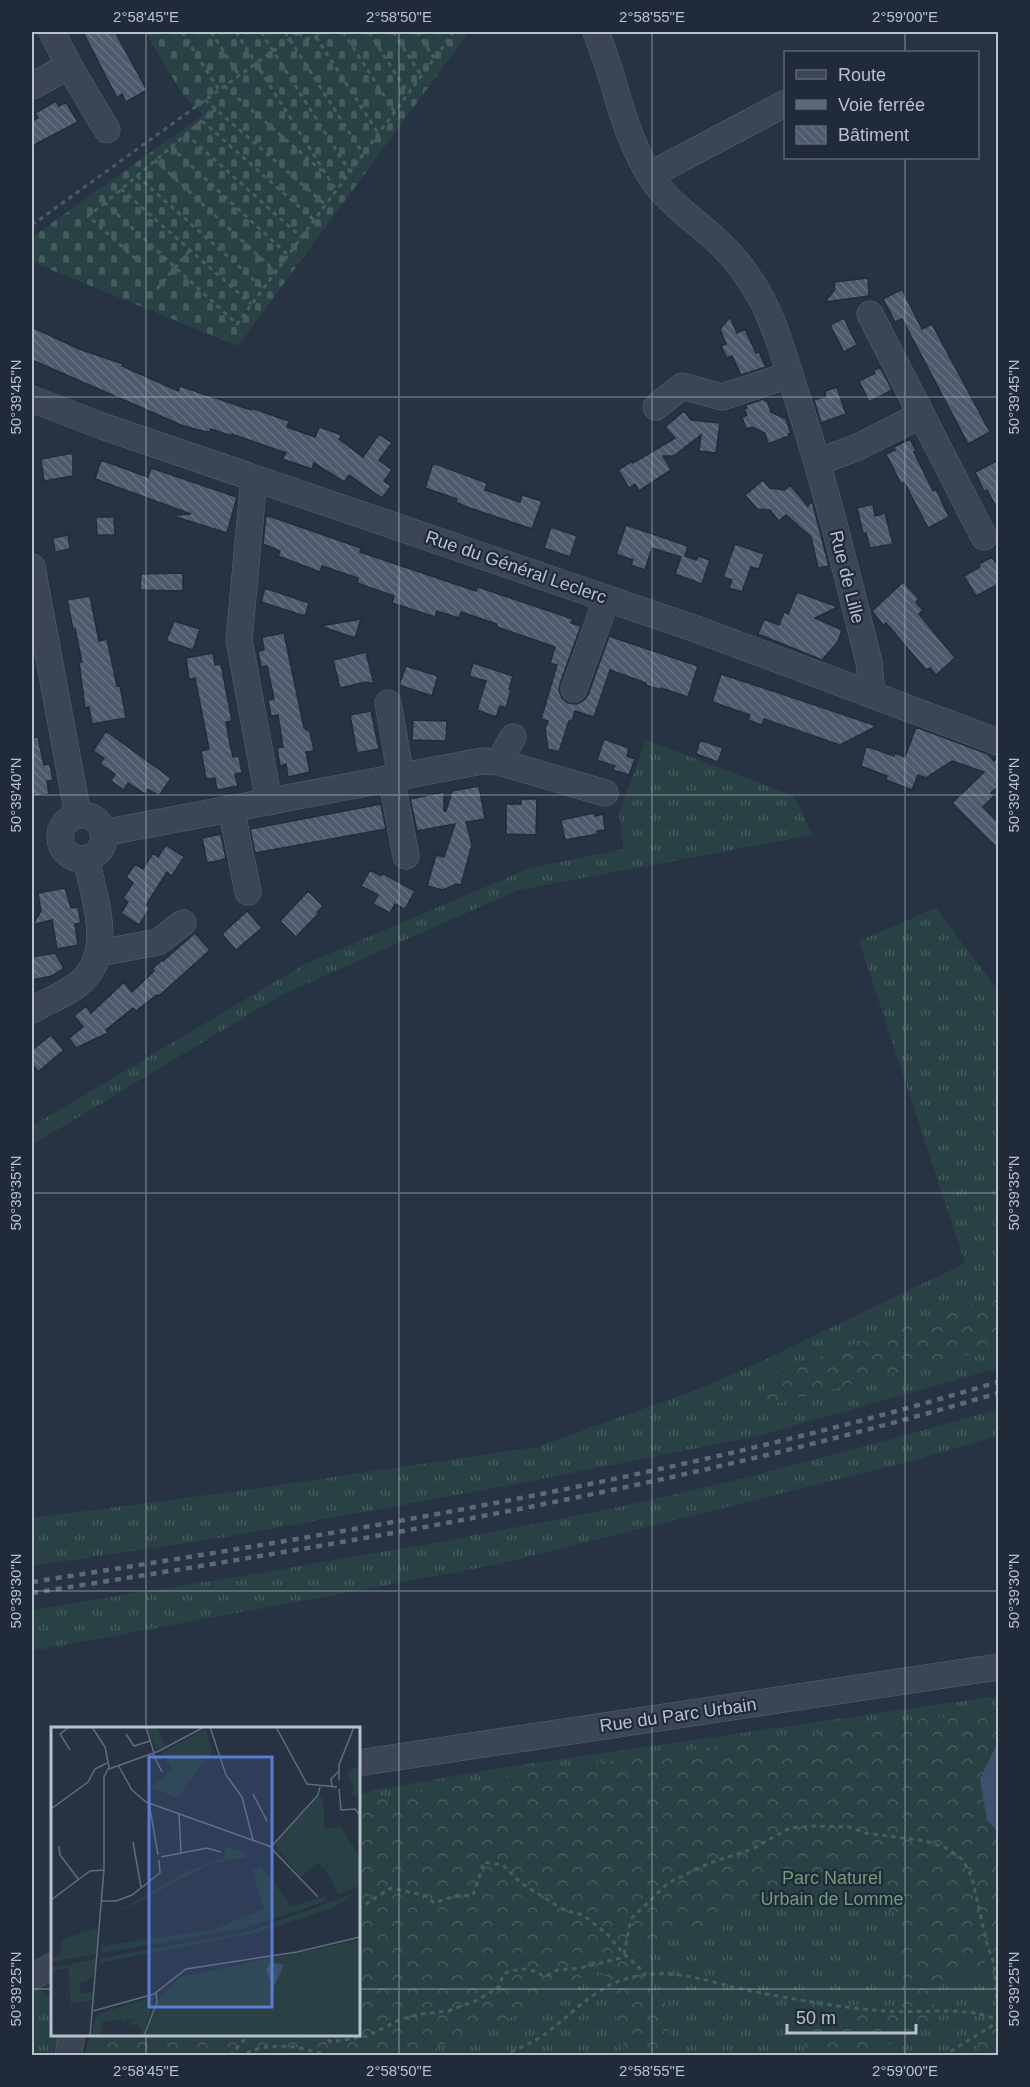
<svg xmlns="http://www.w3.org/2000/svg" width="1030" height="2087" font-family="Helvetica,sans-serif">
<defs>
<pattern id="grass-tufts" width="24" height="20" patternUnits="userSpaceOnUse" patternTransform="scale(1.5)"><rect width="24" height="20" fill="#294144"/><path d="M3 7l-1-3M5 7V3M7 7l1-3M15 17l-1-3M17 17v-4M19 17l1-3" fill="none" stroke="#465b5e"/></pattern>
<pattern id="forest-crowns" width="20" height="18" patternUnits="userSpaceOnUse" patternTransform="scale(1.5)"><rect width="20" height="18" fill="#294144"/><path d="M2 6a3 3 0 1 1 6 0M12 15a3 3 0 1 1 6 0" fill="none" stroke="#465b5e"/></pattern>
<pattern id="cemetery-stones" width="16" height="16" patternUnits="userSpaceOnUse" patternTransform="scale(1.5)"><rect width="16" height="16" fill="#294144"/><path d="M2 7V4a2 2 0 0 1 4 0v3zM10 15v-3a2 2 0 0 1 4 0v3z" fill="#465b5e"/></pattern>
<pattern id="building-back-hatch" width="6" height="6" patternUnits="userSpaceOnUse" patternTransform="scale(1.5)"><rect width="6" height="6" fill="#4d5a6c"/><path d="M-1 5l2 2M0 0l6 6M5-1l2 2" fill="none" stroke="#657080"/></pattern>
</defs>
<rect width="100%" height="100%" fill="#273343"/>
<path fill="url(#grass-tufts)" d="M646,740l148,56 18,39 -294,55 -237,105 -249,150v-19l273,-162 225,-96 94,-19 -5,-35z
M936,908l62,83v306l-48,13 -187,67 2,4 -3,26 236,-60v21l-240,68 -253,50 -279,51 -194,29v-48l200,-26 305,-45 161,-58 60,-26 207,-100 -106,-322z
M998,1409v27l-83,24 -421,105 -462,86v-41c191,-31 382,-61 572,-100 133,-28 264,-64 394,-101z
M998,1696v359l-914,1 6,-21 268,-1 1,-239 14,-5 154,-26z
M35,1989c24,6 17,25 17,45l6,1v5l-6,15 -20,1v-66z"/>
<path fill="url(#forest-crowns)" d="M998,1297v50l-236,60 3,-26 -2,-4 187,-67z
M998,1709v32l-18,38 7,41 11,12v125l-5,-6c-15,25 -26,23 -52,32l-8,17 4,20 -6,5 -26,15 -14,3 -13,9 -13,4 -59,-1 -3,-27 -6,-19 9,-5 78,10 16,-12 5,-14 -8,-48 2,-22 -14,-14 -21,-12 -29,-7 -24,-2 -70,23 -44,24 -31,5 -34,15 19,35 16,21v18l9,31h-59l6,-7 1,-12 -8,-13 -1,-26 -11,-24 -11,-1 -31,15 -47,29 -50,16 -41,23 -326,1 7,-21 253,-1 1,-227 16,-7 160,-29z
M998,2025v30h-15l-9,-15z"/>
<path fill="url(#cemetery-stones)" d="M145,32h324l-231,314 -206,-84v-25l171,-122 -18,-17z"/>
<path fill="#3d516c" d="M998,1741v91l-11,-12 -7,-41z"/>
<path fill="url(#building-back-hatch)" stroke="#222c3a" stroke-width="1.5" d="M83,32h32l32,58 -21,12 -4,-8 -5,4z
M56,101l3,5 7,-4 12,20 -46,24v-25l6,-3 -3,-5z
M868,278l1,18 -44,6 10,-13 -1,-7z
M902,289l20,40 10,-5 58,108 -22,12 -66,-125 -7,3 -12,-23z
M730,317l7,16 8,-4 11,24 3,-1 7,15 -25,8 -9,-19 -5,2 -6,-12 5,-2 -6,-15z
M844,318l13,27 -13,7 -14,-27z
M32,327l47,22 44,15 -1,2 56,25 2,-5 71,24v-2l38,13 -2,6 28,10 4,-10 23,8 -3,4 24,18 16,-23 13,9 -13,17 13,10 -8,11 7,5 -9,12 -33,-23 -5,7 -30,-19 -2,6 -30,-10 4,-6 -54,-19v2l-21,-7 -1,3 -8,-1 -21,-6 -149,-65z
M880,367l12,23 -23,12 -10,-21 16,-8 -1,-3z
M837,387l9,27 -25,9 -7,-23 12,-4 -1,-5z
M764,399l1,2 2,-1 4,12 15,7 5,15h-3l1,2 -21,8 -3,-11 -13,-6 -6,2 -4,-12 5,-2 -3,-6 3,-1 -1,-3z
M684,411l7,9 29,3 -4,30 -17,-2 2,-16 -27,21h-11l8,14 -32,21 -4,-7 -6,4 -11,-18 14,-9 1,2 42,-25 -10,-11z
M910,439l6,12 -2,1 19,39 3,-2 13,28 -21,11 -24,-46 -3,2 -15,-30 9,-4 -1,-3z
M73,453v23l-29,5 -3,-22z
M101,460l47,17 3,-9 86,29 -10,36 -51,-16 1,-2 14,-1 -96,-35z
M999,460v53l-12,-23 -3,1 -9,-19z
M433,463l54,20 -2,7 35,12 2,-7 20,6 -10,28 -68,-23 -8,-4 1,-3 -32,-11z
M763,480l7,8 15,2 5,-5 18,21 4,-5 17,65 -11,2 -7,-31 -25,-22 -7,6 -9,-11 -13,-1 -12,-14z
M873,504l2,12 10,-3 8,31 -23,4 -4,-15h-3l-6,-25z
M266,515l95,33 -1,4 116,39 2,-4 95,32 -2,4 10,3 -21,58 -1,7 3,7 6,5 9,1 7,-4 4,-5 21,-59 89,30 -10,31 -27,-9 -1,2 -14,-5v-2l-36,-13 -16,47 -19,-6 -3,10h-3l-10,31 -11,-3 -3,-20 3,-8 -7,-2 16,-54 -7,-2 5,-16 -58,-20v-3l-36,-12 -2,6 -22,-7 -2,6 -43,-14 2,-7 -37,-13 1,-5 -36,-12 -2,6 -42,-16 2,-5 -17,-7z
M96,517h18l1,18h-18z
M626,525l62,21 -3,10 11,4 2,-4 12,4 -8,24 -27,-10 6,-17 -29,-9 -7,22 -14,-5 2,-5 -17,-6z
M551,527l26,9 -7,21 -26,-9z
M68,535l2,14 -15,3 -2,-14z
M735,544l29,10 -5,15 -8,-2 -9,25 -13,-4 3,-8 -9,-3z
M992,557l7,11v16l-23,12 -12,-20 16,-9 -1,-3z
M183,573v18l-43,-1 1,-16z
M903,582l16,17 -3,3 7,8 -4,4 36,44 -19,17 -6,-7 -4,2 -40,-47 -3,2 -11,-14z
M265,588l44,15 -4,13 -44,-14z
M797,592l41,15 -23,11 27,12 -4,12 -16,18 -64,-26 6,-15 15,6 5,-13 4,2z
M90,596l9,45 8,-2 10,47 3,-1 6,33 -34,6 -3,-17 -4,1 -6,-46h3l-7,-33h-2l-6,-29z
M361,619l-6,19 -35,-12z
M174,621l26,8 -7,21 -27,-9z
M284,633l20,95 6,4 4,19 -8,1 4,20 -22,5 -2,-13 -6,2 -3,-18 6,-1 -5,-32 -7,1 -3,-16 6,-1 -7,-33 -6,1 -3,-16 6,-1 -2,-13z
M366,652l8,32 -8,-2 -26,6 -7,-28z
M213,653l2,12 6,-1 11,57 -6,1 4,22 3,13 6,-1 3,17 -7,1 3,12 -21,4 -2,-12 -9,1 -5,-28 8,-2 -14,-71 -6,1 -3,-21z
M473,663l40,13 -4,13 2,1 -5,18 -6,-2 -4,11 -19,-7 9,-29 -17,-5z
M406,666l32,10 -6,20 -33,-11z
M721,674l67,22 89,30 -37,19 -76,-26 -2,6 -14,-5 2,-5 -38,-13z
M371,711l8,38 -22,4 -7,-38z
M413,720l34,1 -1,20 -34,-1z
M916,727l72,27 6,7 5,-4v29l-8,7 3,3 -11,11 16,16v27l-47,-47 32,-31 -32,-11 -26,17 -8,-3 -6,15 -26,-10 1,-4 -26,-10 5,-20 28,10 1,-3 10,4z
M106,731l65,47 -12,18 -11,-7 -3,5 -17,-11 -4,7 -13,-9 4,-7 -15,-10 4,-6 -11,-7z
M38,737l6,28 6,-1 3,16 -6,1 2,13 -17,3v-59z
M604,739l25,9 -2,8 8,3 -6,16 -16,-5 2,-4 -18,-6z
M700,740l23,8 -5,14 -22,-8z
M479,786l6,33 -19,3 6,23 -11,40 -5,-1 -13,6 -16,-4 9,-31 8,2 11,-33 -38,7 -7,-32 34,-7v19h2l6,-20z
M521,799h16l-1,36 -30,-1v-30h15z
M381,804l5,25 -131,24 -5,-24z
M594,813l1,3 8,-2 2,16 -8,1 1,3 -33,6 -4,-20z
M221,834l5,25 -19,4 -5,-25z
M166,845l18,12 -12,19 -5,-4 -21,33 4,3 -11,17 -18,-12 7,-11 -5,-4 10,-15 -7,-6 9,-13 8,5 10,-16 5,4z
M370,870l11,6 1,-3 33,18 -10,18 -10,-5 -5,9 -17,-9 5,-9 -17,-9z
M65,888l6,20 7,-1 3,16 -6,1 3,21 -21,4 -5,-29 -20,5 9,-14 -3,-18z
M308,891l15,15 -6,6 2,1 -23,24 -16,-16z
M247,911l15,17 -26,22 -14,-16z
M195,933l15,17 -51,46 -2,-1 -21,16 -3,-3 -27,22 2,3 -32,15 -7,-10 14,-11 -9,-11 12,-10 5,7 33,-31 8,10 22,-21 -2,-2 10,-9 1,1z
M55,953l9,15 -12,8 -20,4v-23z
M51,1035l13,15 -26,22 -6,-8v-14z"/>
<g fill="none" stroke-linecap="round" stroke-linejoin="round">
<defs>
<path id="minor" d="M52,32l17,34 38,64
M596,32c20,48 27,104 57,148 16,23 41,40 62,59 19,17 35,38 47,61 15,29 24,63 34,94 29,88 50,178 73,268l2,22 -1,8
M32,86l37,-20
M650,175l136,-72
M870,314l114,223
M32,399l70,27 594,203 302,113
M656,407l26,-21 40,11 67,-22
M818,462l40,-15 63,-32
M254,478l-15,162 30,162
M32,567l46,248
M574,689l33,-91
M388,703l13,73
M499,762l14,-25
M391,778l15,78
M231,808l17,84
M60 837a22 22 0 1 1 44 0a22 22 0 1 1-44 0Z
M103,833l379,-72 17,1 106,31
M99,953l59,-11 25,-19
M32,1010c14,-8 32,-15 45,-25 40,-30 17,-86 9,-127
M358,1763l640,-96
M32,1977l20,-11
M68,2056l4,-22"/>
</defs>
<use href="#minor" stroke="#596370" stroke-width="27"/>
<path stroke="#475e60" stroke-width="3" stroke-dasharray="4.5 4.5" stroke-linecap="butt" d="M182,32l37,58
M211,32l28,43
M236,32l100,158
M261,32l89,140
M285,32l78,122
M343,32l51,79
M369,32l39,61
M393,32l28,43
M417,32l17,26
M298,33l10,6 8,-2 5,-5
M316,37l62,96
M224,86l98,85
M205,100l121,105
M216,109l-111,94 132,121 217,-292
M202,121l112,99
M186,134l115,103
M171,147l117,108
M155,160l120,111
M137,176l126,112
M121,189l130,115
M105,203l-17,13 49,44
M32,225l266,-192
M157,289l33,-39
M358,1909l33,-21 35,8 8,7 18,-6 21,-2 11,-33 19,3 18,18 43,27 19,5 24,19 17,20 22,20
M624,1954l7,-35 37,-36 42,-20 42,-14 38,-21 26,-2 33,1 16,6 61,8 22,8 15,11 9,18 15,66 7,20 4,47
M293,2034l4,4 11,-4
M321,2034l10,8 36,-6 32,-16 21,-6 28,-3 30,-11 22,-14 3,-12c16,-6 27,-8 41,3l13,-7 23,-2 45,-11
M230,2056l19,-22
M238,2056c36,-16 57,-10 93,0
M503,2056c13,-7 29,-13 41,-21 24,-18 49,-45 78,-55 49,-16 86,3 134,12 42,8 87,16 130,19 35,3 80,-6 112,9
M943,2056l55,-34"/>
<use href="#minor" stroke="#3b4553" stroke-width="26"/>
<path stroke="#5d697a" stroke-width="4.5" stroke-dasharray="6 6" stroke-linecap="butt" d="M32,1582c325,-51 650,-105 966,-200
M32,1593c325,-51 650,-106 966,-200"/>
</g>
<path fill="none" stroke="#b8c0cc" stroke-width="1.5" stroke-opacity="0.45" d="M146,32v1696M399,32v2024M652,32v2024M905,32v20M905,158v1898M32,397h966M32,795h966M32,1193h966M32,1591h966M32,1989h20M358,1989h640M146,2034v22"/>
<g text-anchor="middle" dominant-baseline="central" stroke-width="4.5" stroke-linejoin="round" paint-order="stroke">
<g font-size="18" fill="#b8c0cc" stroke="#202a38">
<text transform="translate(516 567) rotate(19)">Rue du Général Leclerc</text>
<text transform="translate(847 577) rotate(76)">Rue de Lille</text>
<text transform="translate(678 1715) rotate(-8)">Rue du Parc Urbain</text>
</g>
<g font-size="18" fill="#6f9d79" stroke="#202a38">
<text x="832" y="1878">Parc Naturel<tspan x="832" dy="21">Urbain de Lomme</tspan></text>
</g>
</g>
<g transform="translate(51 1727)">
<rect width="309" height="309" fill="#273343"/>
<path d="M96,0h10l8,19 -9,3zM309,37v34l-9,-4 3,-7 -7,-13zM267,69l5,2 4,74 -9,-9 -17,14 -27,-32zM175,119l18,6 2,5 -35,7 -106,55 80,-47 38,-13zM210,139l30,40 -50,16v3l60,-15 -61,19 -139,24 1,-7 111,-16 51,-21 -12,-39zM309,164l-28,17 -73,24 -159,31v-5l148,-26zM47,201l-2,26 -45,8v-4l10,-3 1,-16zM309,213v96h-214l15,-41 19,-18zM45,232l-1,17 -16,8 2,10 12,-2 -1,8 -21,4 -3,-36 -17,3v-3zM104,269l-12,40 -5,-12 -9,2 5,-7 -10,1v7l-3,-8 -19,3 -1,13 12,1h-22l5,-21z" fill="#294144"/>
<path d="M290,100l19,30v28l-21,10 -12,-23 -3,-43zM273,170l4,3 -27,10 -61,16v-4l23,-8zM288,226l9,10 12,-8v16l-61,-5 5,14 -3,10 -5,4h-9l21,7 4,7 12,7 6,-2 15,18 13,-4 2,9h-40l-4,-11 -4,-2 -7,7 1,6h-14l-11,-9 -17,9h-21l17,-5 13,-16 -7,-13 7,-7 -5,-4 -7,9 -15,4 -2,-6 14,-3 -1,-8 -11,-4 -21,8 3,18 -6,-2 -2,-14 -20,11 -2,7 -5,-5 -5,3 2,26 -4,-10 -9,-5 -4,16h-25l15,-40 17,-18 91,-16 -5,8 8,16 9,-16 -3,-8 -5,-1z" fill="#294144"/>
<path d="M155,2l6,22 -35,47 -27,-11 23,-16 -11,-18z" fill="#294144"/>
<path d="M220,235l13,3 -11,23 -7,-18z" fill="#3d516c"/>
<path fill="none" stroke="#616b7a" stroke-width="1.5" d="M18,0l-9,7 10,16M95,0l8,26M159,0l16,48 16,22 11,43M225,0l31,57 30,3M75,7l8,12 16,-5M102,27l9,18M67,38l14,25 14,12 123,44 49,51M58,42l50,-18 45,-24M288,53v-15l15,-38M281,59l-1,-7 8,-8M288,62l2,21 14,-1 5,6M202,67l14,27M98,76l9,52M0,82l37,-27 7,-13 12,-6M128,87l2,39M82,115l8,45M8,119l1,9 19,25M220,120l47,-52 2,-8M110,130l46,-9 14,4M0,173l39,-29 14,-1M51,174h14l16,-6 28,-22 -1,-13M42,284l61,-17 32,-25 111,-17 63,-15M39,309l14,-167v-92l5,-10 -4,-20 -13,-20M93,309l13,-34 -1,-10"/>
<path fill="#5b7cd3" fill-opacity="0.15" stroke="#5b7cd3" stroke-width="3" d="M98,30h123v250h-123z"/>
<rect width="309" height="309" fill="none" stroke="#b8c0cc" stroke-width="3"/>
</g>
<rect width="1030" height="2087" fill="none" stroke="#202a38" stroke-width="66"/>
<rect x="784" y="51" width="195" height="108" fill="#202a38" stroke="#5d6673" stroke-width="1.5"/>
<rect x="796" y="70" width="30" height="9" fill="#3b4553" stroke="#5d6673" stroke-width="1.5"/>
<text x="838" y="81" font-size="18" fill="#b8c0cc">Route</text>
<rect x="796" y="100" width="30" height="9" fill="#5d697a" stroke="#5d6673" stroke-width="1.5"/>
<text x="838" y="111" font-size="18" fill="#b8c0cc">Voie ferrée</text>
<rect x="796" y="126" width="30" height="18" fill="url(#building-back-hatch)" stroke="#5d6673" stroke-width="1.5"/>
<text x="838" y="141" font-size="18" fill="#b8c0cc">Bâtiment</text>
<path d="M787 2024v9h129v-9" fill="none" stroke="#b8c0cc" stroke-width="3"/>
<text x="796" y="2024" font-size="18" fill="#b8c0cc" stroke="#202a38" stroke-width="4.5" paint-order="stroke">50 m</text>
<rect x="33" y="33" width="964" height="2021" fill="none" stroke="#b8c0cc" stroke-width="2"/>
<g font-size="15" text-anchor="middle" fill="#b8c0cc">
<text x="146" y="22">2°58'45"E</text>
<text x="399" y="22">2°58'50"E</text>
<text x="652" y="22">2°58'55"E</text>
<text x="905" y="22">2°59'00"E</text>
<text transform="translate(16 397) rotate(-90)" y="5">50°39'45"N</text>
<text transform="translate(1014 397) rotate(-90)" y="5">50°39'45"N</text>
<text transform="translate(16 795) rotate(-90)" y="5">50°39'40"N</text>
<text transform="translate(1014 795) rotate(-90)" y="5">50°39'40"N</text>
<text transform="translate(16 1193) rotate(-90)" y="5">50°39'35"N</text>
<text transform="translate(1014 1193) rotate(-90)" y="5">50°39'35"N</text>
<text transform="translate(16 1591) rotate(-90)" y="5">50°39'30"N</text>
<text transform="translate(1014 1591) rotate(-90)" y="5">50°39'30"N</text>
<text transform="translate(16 1989) rotate(-90)" y="5">50°39'25"N</text>
<text transform="translate(1014 1989) rotate(-90)" y="5">50°39'25"N</text>
<text x="146" y="2076">2°58'45"E</text>
<text x="399" y="2076">2°58'50"E</text>
<text x="652" y="2076">2°58'55"E</text>
<text x="905" y="2076">2°59'00"E</text>
</g>
</svg>
